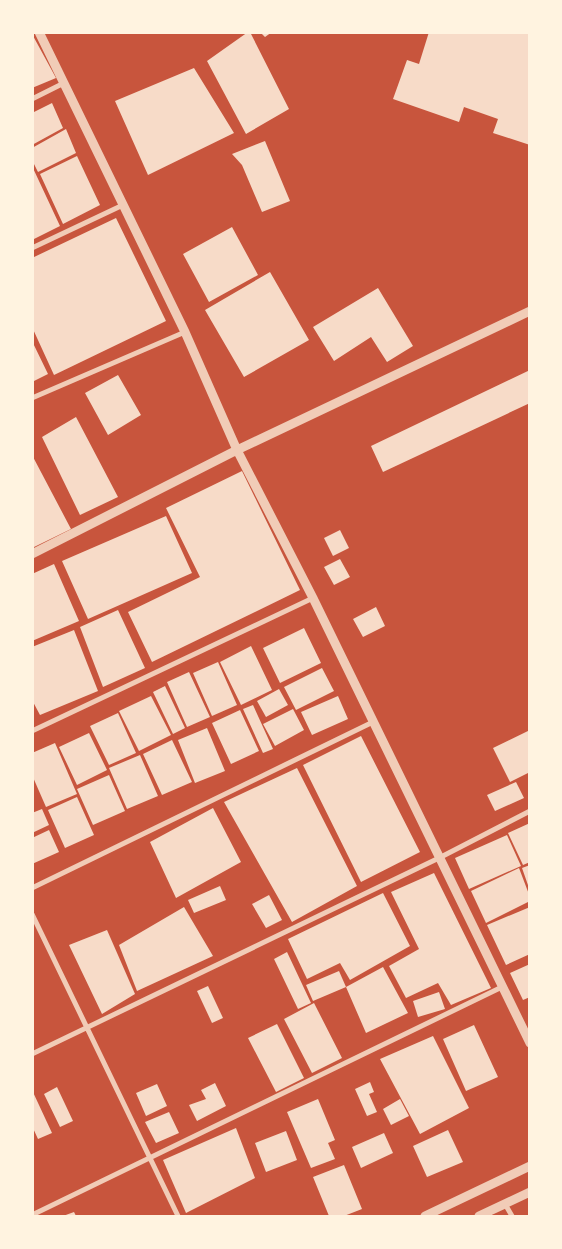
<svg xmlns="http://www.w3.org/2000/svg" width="562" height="1249" font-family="Rubik,sans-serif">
<rect width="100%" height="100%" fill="#c8553d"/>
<path fill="#f7dbc8" d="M248,32h2l39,77 -43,25 -39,-73z
M260,32h12l-7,5z
M429,32h101v113l-37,-12 5,-14 -34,-12 -5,15 -66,-23 14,-39 12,4z
M32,34l24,44 -24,10z
M194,68l40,65 -86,42 -33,-74z
M52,103l11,25 -31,17v-32z
M66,129l10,24 -38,19 -6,-12v-12z
M265,141l25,60 -28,11 -20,-47 -10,-11z
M77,156l23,49 -37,19 -23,-50z
M32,166l28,60 -28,14z
M116,218l50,103 -112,54 -22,-48v-69z
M232,227l26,48 -49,27 -26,-48z
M270,272l39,68 -65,37 -39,-67z
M378,288l35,58 -26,16 -16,-25 -37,24 -21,-34z
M32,341l16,33 -16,8z
M530,370v33l-147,69 -12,-26z
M118,375l23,40 -33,20 -23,-42z
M76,417l42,80 -38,18 -38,-78z
M32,455l39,74 -39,19z
M242,471l58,119 -148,72 -24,-50 72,-35 -34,-69z
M166,516l26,57 -104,46 -26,-58z
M340,530l9,18 -16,8 -9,-18z
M340,559l10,18 -16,8 -10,-18z
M54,564l25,57 -47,20v-67z
M376,607l9,19 -22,11 -10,-18z
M118,610l27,58 -42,19 -23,-60z
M304,628l17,35 -41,20 -17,-35z
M74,630l24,61 -58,24 -8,-15v-53z
M251,646l21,44 -31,15 -21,-43z
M218,662l19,43 -25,11 -19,-43z
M322,668l12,23 -38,19 -12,-23z
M189,672l21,45 -23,10 -20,-45z
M165,686l20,42 -12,6 -20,-42z
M279,689l9,16 -22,12 -9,-16z
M151,696l20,39 -32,16 -20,-40z
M338,696l10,23 -36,16 -11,-23z
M253,705l20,44 -10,4 -20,-44z
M293,709l11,21 -29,16 -12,-22z
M240,710l19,41 -28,13 -19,-41z
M118,713l18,40 -27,12 -19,-39z
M207,728l18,43 -30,12 -17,-43z
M530,730v42l-20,10 -17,-34z
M89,733l18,37 -30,15 -18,-38z
M361,736l59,116 -59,30 -58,-117z
M172,740l20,42 -30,13 -19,-41z
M55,743l22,51 -31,13 -14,-32v-22z
M140,755l18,41 -31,13 -18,-41z
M297,768l60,118 -65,36 -68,-120z
M109,775l16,36 -32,14 -16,-36z
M516,782l8,16 -29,13 -8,-16z
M77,797l17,38 -29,13 -17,-38z
M213,808l28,54 -65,36 -26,-56z
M42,809l7,16 -17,8v-20z
M530,823v39l-7,3 -15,-32z
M49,830l10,22 -27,12v-26z
M507,835l14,31 -52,23 -14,-31z
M530,865v23h-1l-7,-20z
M519,868l11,29v4l-44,22 -15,-32z
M434,873l57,115 -40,17 -13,-22 -32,15 -17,-32 30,-17 -28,-57z
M220,886l6,14 -32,13 -6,-13z
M383,893l27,53 -60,34 -10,-17 -33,16 -19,-40z
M269,895l13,25 -16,8 -14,-24z
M184,907l29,49 -76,35 -18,-46z
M530,907v47l-24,11 -19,-40z
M107,930l28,64 -33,20 -33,-69z
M287,952l24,51 -13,6 -24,-50z
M530,964v33l-7,3 -13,-27z
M383,967l25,46 -42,20 -20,-46z
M339,971l7,16 -33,14 -7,-16z
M208,986l15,32 -11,5 -15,-32z
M439,992l6,17 -27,8 -5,-16z
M314,1003l28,55 -30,15 -28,-54z
M277,1024l27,54 -28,14 -28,-54z
M474,1025l24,52 -32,14 -23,-52z
M433,1036l36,72 -49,26 -40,-75z
M370,1082l4,10 -5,2 8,18 -10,4 -12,-27z
M215,1083l11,23 -29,15 -8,-16 17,-6 -5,-9z
M157,1084l10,22 -21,10 -10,-23z
M57,1087l16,34 -13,6 -16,-33z
M32,1090l20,43 -14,6 -6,-13z
M318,1099l17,41 -7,3 7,16 -24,9 -24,-56z
M400,1099l9,17 -18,9 -8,-16z
M169,1112l10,21 -23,10 -11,-21z
M236,1128l19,50 -69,35 -23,-53z
M448,1130l15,32 -36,15 -14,-31z
M286,1131l11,29 -31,12 -11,-29z
M384,1133l9,20 -32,15 -9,-21z
M344,1165l18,44 -18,7h-15l-16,-39z
M74,1212l2,4h-13z"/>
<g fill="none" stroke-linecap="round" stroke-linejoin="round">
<path stroke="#f1ccb7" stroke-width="5" d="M32,99l32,-16
M32,248l91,-43
M32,398l153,-66
M32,731l281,-133
M32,888l341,-166
M32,914l146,302
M32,1054l407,-196 91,-47
M505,1204l7,12
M32,1215l470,-228"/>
<path stroke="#f1ccb7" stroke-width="9" d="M39,32l146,300 52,118 76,148 217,445
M32,554l205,-104 293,-139
M425,1216l105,-50
M479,1216l51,-24"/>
</g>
<rect width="562" height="1249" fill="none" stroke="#fff3e0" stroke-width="68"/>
</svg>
